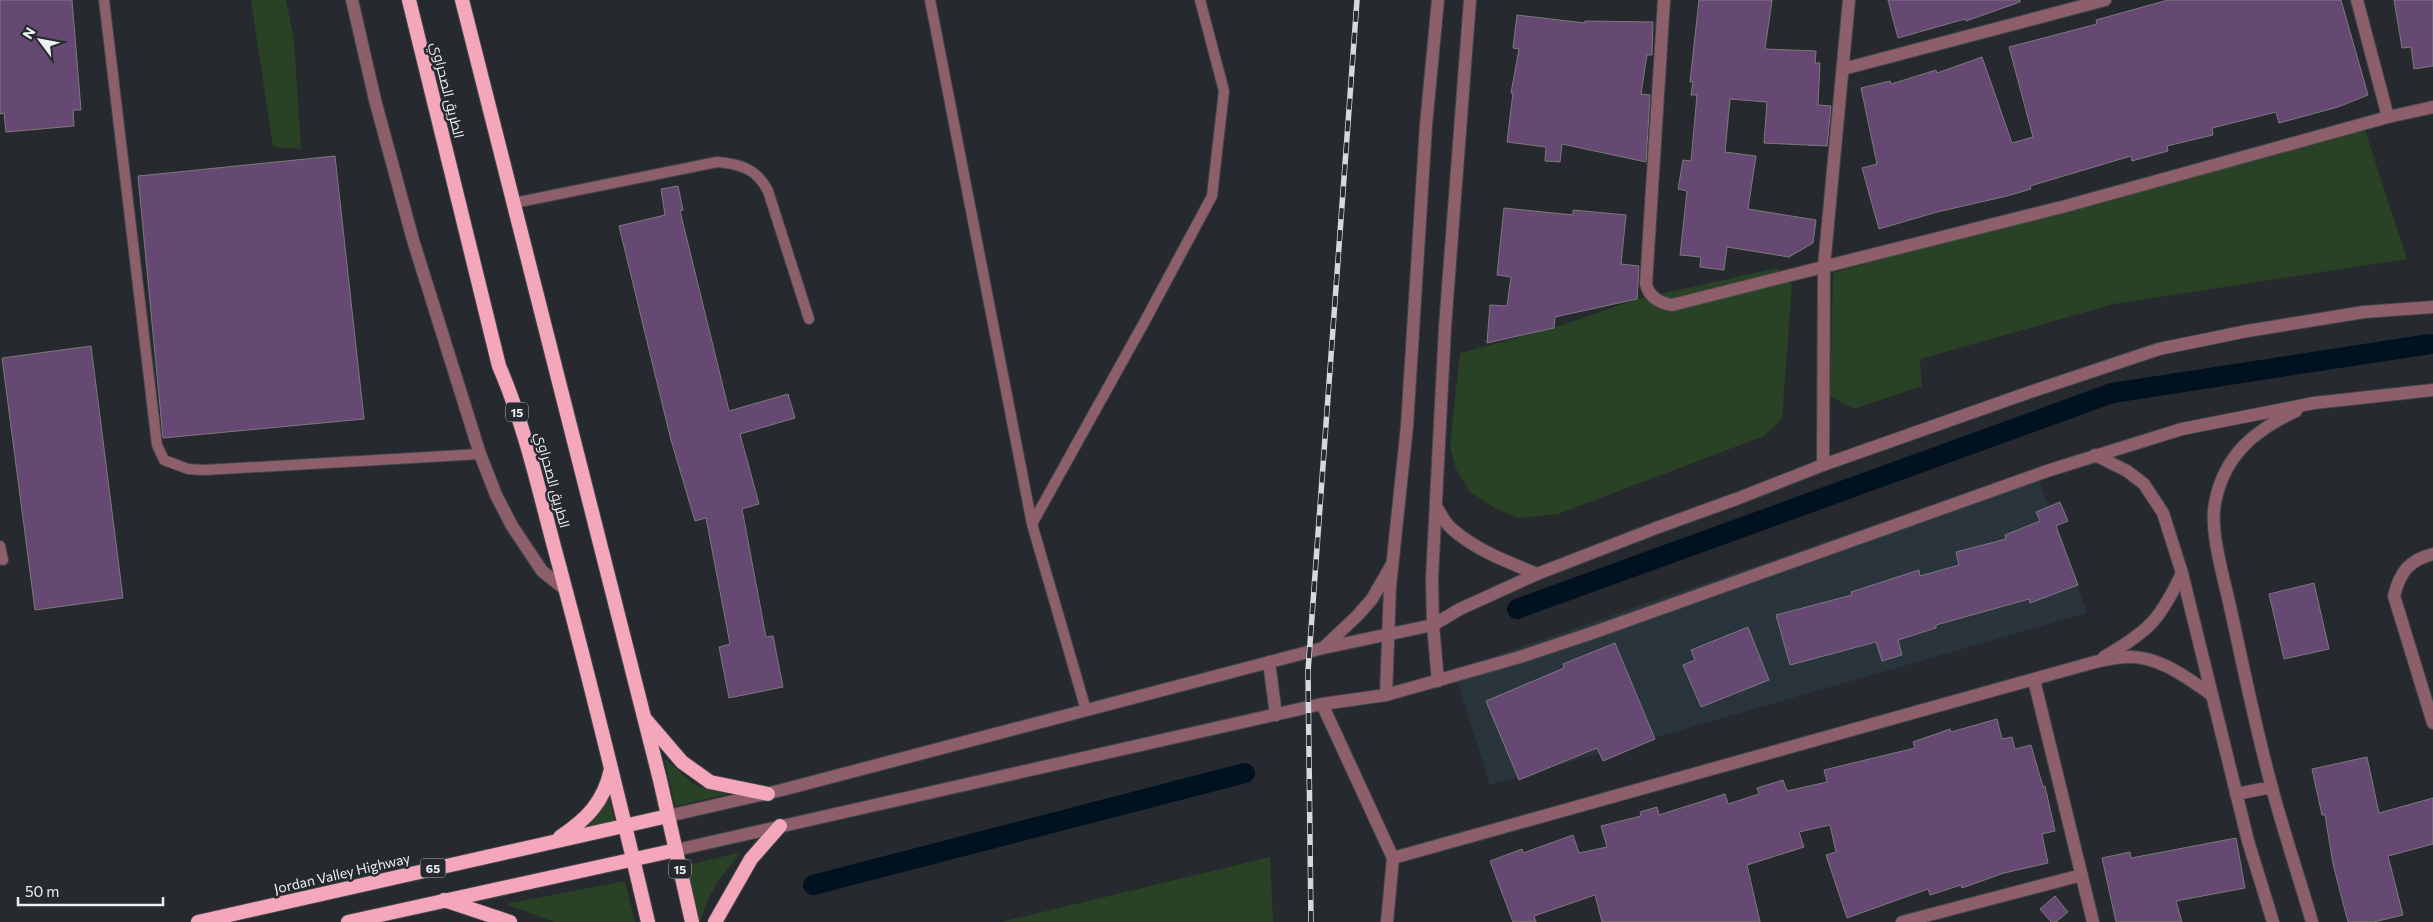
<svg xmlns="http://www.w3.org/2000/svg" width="2433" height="922" font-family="Commissioner,Cairo,sans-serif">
<rect width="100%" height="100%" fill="#262a2e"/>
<path fill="#2a343c" d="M2035,469l52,144 -597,172 -36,-115z"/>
<path fill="#294124" d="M251,0h35l8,40 7,109 -28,-2z
M2363,124l44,135 -293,45 -194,55 2,27 -68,23 -24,-13 3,-123z
M1778,268l14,17 -10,134 -18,17 -206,78 -40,4 -23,-10 -25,-16 -14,-23 -6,-23 10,-93 94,-25 83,-29z
M664,758l31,27 33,9 -53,12z
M608,793l7,29 -36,9 16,-14z
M741,852l-22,28 -10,17 -9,25 -15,-56z
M1270,857l3,65h-272z
M625,881l10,41h-81l-48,-18z"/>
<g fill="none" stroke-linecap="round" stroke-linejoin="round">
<path stroke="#001120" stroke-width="20" d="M1517,609l595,-216 318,-49
M813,885l432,-112"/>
</g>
<path fill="#664972" stroke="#7c787e" d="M0,0h72l9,110h-8l1,16 -68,6 -2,-19 -4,1z
M1699,0h73l-7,49 51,2 -1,12h5l-2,42 13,1 -4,40 -63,-3 3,-41 -37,-3 -5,53 31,4 -8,53 68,11 -3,23 -24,14 -62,-10 -3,23 -24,-3 1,-10 -21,-2 7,-64 -9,-2 5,-29 8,1 6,-66h-6l2,-13h-3z
M1888,0h132v2l-54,19 -1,-2 -67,19z
M2168,0h173l27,95 -30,12 -59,16 -3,-11 -64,16 1,7 -46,11 1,5 -36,10 -1,-5 -101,30 1,3 -24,7 -70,16 -58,17 -17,-61 15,-4 -16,-76 29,-7 1,3 45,-14 1,3 45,-16 30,86 21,-6 -24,-90 88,-23 -1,-4z
M2394,0h39v66l-19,3 -3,-22 -9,1z
M1517,15l68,8v-2l68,1 -1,33h-5l-6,39 9,1 -4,67 -84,-18 -2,18 -15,-1 1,-14 -39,-5 6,-49h-2l8,-44 -6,-1z
M335,156l29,263 -201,19 -25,-262z
M678,186l5,24 -3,1 49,200 59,-17 7,24 -55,16 19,70 -17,5 24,128 7,-1 10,51 -54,11 -10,-51 11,-3 -24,-126 -11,3 -24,-81 -52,-214 46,-11 -4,-26z
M1504,208l69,7v-5l53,5 -5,49 18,2 -2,33 -82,18 -1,11 -67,15 3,-38 17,1 4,-29 -14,-2z
M91,346l32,252 -88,12 -33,-252z
M2060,502l8,19 -12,5 22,59 -48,18 -1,-4 -93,26v3l-38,12 4,15 -20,6 -6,-19 -86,23 -14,-50 76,-20 -1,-3 68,-22 1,6 39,-11 -3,-13 50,-13 -1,-4 35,-14 -4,-9z
M2314,583l15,66 -45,10 -15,-65z
M1748,627l21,53 -68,27 -18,-42 12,-5 -4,-10z
M1615,643l40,96 -52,22 -6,-13 -78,32 -33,-79 78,-33 -1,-4z
M1997,719l5,20 10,-2 3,12 16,-4 12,42 2,-1 10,45 -13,3 6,29 -44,10 -42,15 -1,-3 -31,10 -2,-6 -81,29 -21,-63 10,-3 -6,-27 -31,7 5,15 -57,18 13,57h-158l-7,-27 -61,21 2,6h-23l-23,-61 32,-12 1,4 50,-18 6,18 28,-6 -6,-21 40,-10 -1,-4 17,-5 2,8 66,-21 3,10 31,-10 -2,-6 26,-8 4,11 40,-9 -3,-12 91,-22 -2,-6 37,-13 1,3z
M2367,757l12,56 54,-15v46l-45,12 15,59 -29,7h-26l-15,-58 -8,-49h-3l-10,-46z
M2236,838l9,50 -69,13 6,21h-66l-14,-64 28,-6 1,6z
M2055,896l13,16 -12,10h-5l-11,-13z"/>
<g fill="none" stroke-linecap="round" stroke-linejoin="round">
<defs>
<path id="service" d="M104,0l53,445 7,15 24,9 17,1 275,-16
M930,0l102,524 54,186
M514,203l203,-41c24,2 40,7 51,29l41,128
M1032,524l114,-205 66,-123 12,-105 -24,-91
M0,546l3,14"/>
<path id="minor" d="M352,0l23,100 38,140 67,214 16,41 16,31 30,45 24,19
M1664,0l-18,284c3,13 14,19 26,21l394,-99 322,-89 45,-10
M2357,0l31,117
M1843,69l262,-69
M1823,465l1,-199 25,-266
M2433,554c-24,6 -33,18 -39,42l39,127
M2104,657c45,-26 56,-37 78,-84
M2034,680l59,242
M1393,858l702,-196c11,-2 21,-5 32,-5 31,-2 60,21 85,38
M1902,922l180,-47"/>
<path id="tertiary" d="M2296,411c-41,19 -72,44 -81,92 -6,28 10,79 16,108 13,59 25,119 41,177 12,45 27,89 40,134
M2095,455l32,16 17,13 19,29 19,60 66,268 25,81
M1436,506c4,7 9,17 15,22 24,22 57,34 86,46
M1323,648l34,-32 15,-17 19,-33
M1269,662l7,53
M1438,681l-5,-56 -1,-47 13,-251 25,-327
M1386,695l4,-108 17,-161 19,-301 12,-125
M1322,704l71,154 -6,64
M2236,794l36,-7
M668,816l114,-26 541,-142 110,-23 27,-16 77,-35 119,-46 83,-30 84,-33 210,-74 126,-42 88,-18 117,-19 69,-5
M676,850l646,-146 64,-9 134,-38 75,-25 455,-162 132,-41 132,-26 119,-13"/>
<path id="trunk" d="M409,0l90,366c26,60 40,125 57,188 33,122 63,245 92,368
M462,0l198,780 32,142
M646,720l36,42 28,20 58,12
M560,837c27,-18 44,-35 51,-68
M444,900l66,22
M198,922l470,-106
M348,922l328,-72
M715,922l36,-63 29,-33"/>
</defs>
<use href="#service" stroke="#42464a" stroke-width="12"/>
<use href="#minor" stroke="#42464a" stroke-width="14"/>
<use href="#tertiary" stroke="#42464a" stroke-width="14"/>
<use href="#trunk" stroke="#42464a" stroke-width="16"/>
<use href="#service" stroke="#8c5f6b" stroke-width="10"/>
<use href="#minor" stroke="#8c5f6b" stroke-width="12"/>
<use href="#tertiary" stroke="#8c5f6b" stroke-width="12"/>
<use href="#trunk" stroke="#f4a6ba" stroke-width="14"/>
<defs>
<path id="rail" d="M1311,922l-3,-251 49,-671"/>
</defs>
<use href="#rail" stroke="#d7dadd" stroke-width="5.5"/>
<use href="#rail" stroke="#262a2e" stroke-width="4" stroke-dasharray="11" stroke-linecap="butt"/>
</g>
<g text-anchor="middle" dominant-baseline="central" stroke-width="5" stroke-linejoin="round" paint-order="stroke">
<g fill="#262a2e" stroke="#b1b5b8" stroke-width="1">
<rect x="506" y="402.5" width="22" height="19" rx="4"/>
<rect x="420.5" y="858.5" width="25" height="19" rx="4"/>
<rect x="669" y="859.5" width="22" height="19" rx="4"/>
</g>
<g font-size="12" font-weight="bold" fill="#edf0f3">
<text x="517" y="412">15</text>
<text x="433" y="868">65</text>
<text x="680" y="869">15</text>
</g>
<g font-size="14" fill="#edf0f3" stroke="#262a2e">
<text transform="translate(448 90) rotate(76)">الطريق الصحراوي</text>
<text transform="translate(553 480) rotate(75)">الطريق الصحراوي</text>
<text transform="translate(342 873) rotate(-13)">Jordan Valley Highway</text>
</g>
</g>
<g transform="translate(40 40) rotate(302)" stroke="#262a2e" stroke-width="4" paint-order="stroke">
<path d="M0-4L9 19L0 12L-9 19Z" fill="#edf0f3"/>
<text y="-8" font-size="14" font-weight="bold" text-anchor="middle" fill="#edf0f3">N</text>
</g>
<path d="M18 897v8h145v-8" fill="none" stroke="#edf0f3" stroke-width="2.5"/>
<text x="25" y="897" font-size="15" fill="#edf0f3" stroke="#262a2e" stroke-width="4" paint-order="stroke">50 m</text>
</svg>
